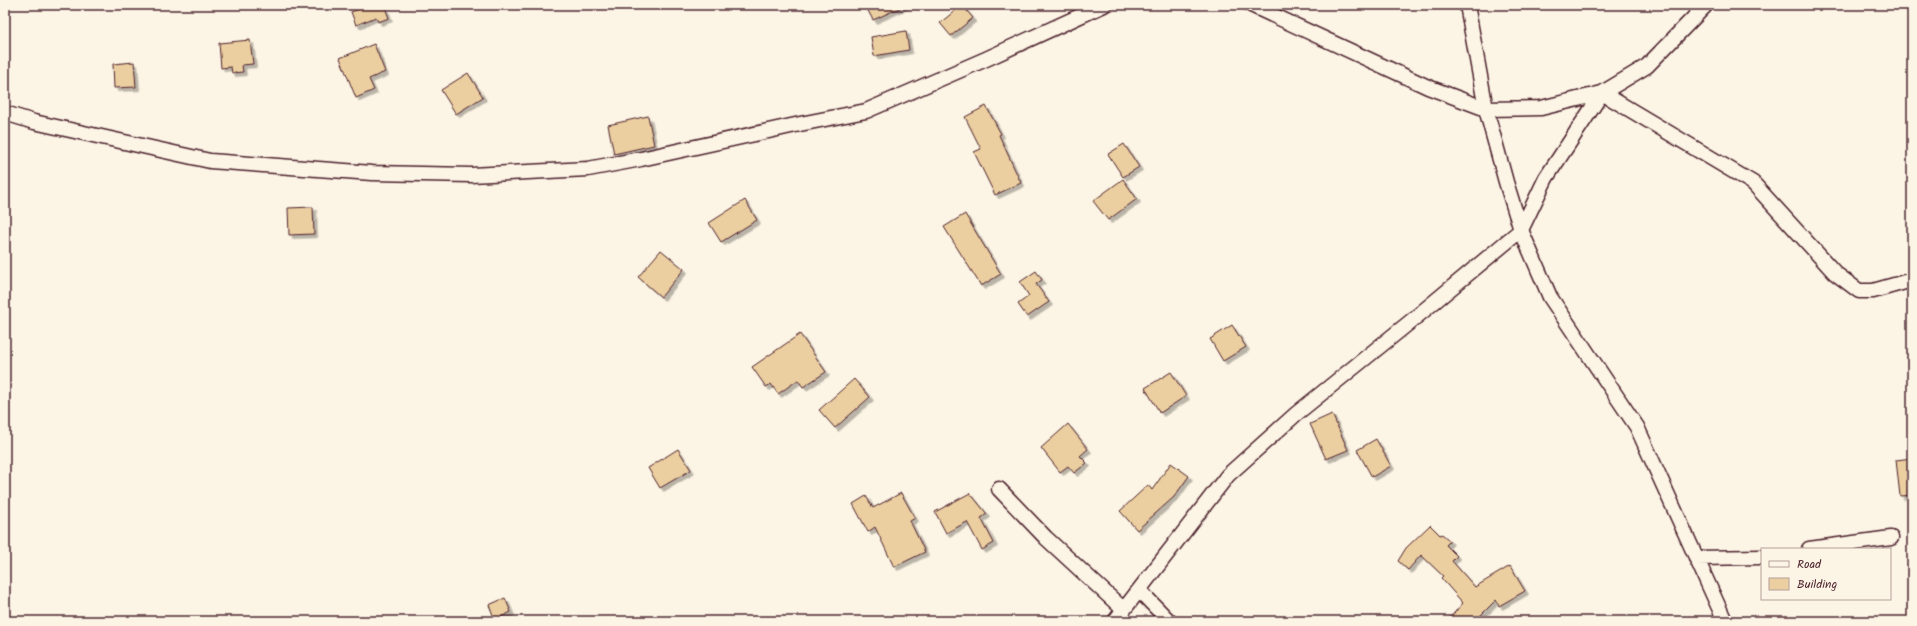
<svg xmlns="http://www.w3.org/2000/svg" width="1917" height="626" font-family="Kalam,sans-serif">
<defs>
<filter id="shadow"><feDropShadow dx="3.5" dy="3.5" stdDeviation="0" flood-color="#0004"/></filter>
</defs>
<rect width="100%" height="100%" fill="#fcf5e5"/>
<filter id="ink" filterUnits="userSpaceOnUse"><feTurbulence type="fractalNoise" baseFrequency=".025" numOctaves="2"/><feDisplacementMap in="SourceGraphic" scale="8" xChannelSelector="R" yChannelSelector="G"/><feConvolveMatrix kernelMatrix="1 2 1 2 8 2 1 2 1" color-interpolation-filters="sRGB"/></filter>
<g filter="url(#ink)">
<path fill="#eccfa0" stroke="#4a1f2b" filter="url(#shadow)" d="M369,5h15l5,13 -11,4 -2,-5 -20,8 -5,-13z
M865,5h41l-33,15z
M962,5l11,13 -22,18 -11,-13z
M906,31l3,19 -35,6 -3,-19z
M250,40l3,24 -11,1 1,7 -11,1 -1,-6 -10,1 -2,-25z
M374,44l11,28 -16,7 5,11 -18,8 -16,-40z
M134,62l2,25 -22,1 -1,-24z
M468,73l15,24 -27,17 -15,-24z
M986,106l15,28 -2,1 22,48 -26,12 -21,-43 7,-3 -16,-32z
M648,116l6,29 -40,9 -6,-29z
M1124,144l15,23 -16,10 -15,-23z
M1123,179l14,20 -29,21 -15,-19z
M745,200l12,20 -36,22 -12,-19z
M313,207l1,27 -25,1 -1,-27z
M965,214l36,60 -20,12 -37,-59z
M661,250l23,19 -23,28 -23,-20z
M1036,271l6,9 -6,4 13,18 -22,15 -9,-13 11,-8 -9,-14z
M1232,325l14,22 -23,14 -13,-22z
M800,334l26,38 -23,15 -5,-7 -20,14 -7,-10 -5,3 -14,-20z
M1171,372l15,24 -26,17 -15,-25z
M854,379l16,18 -35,31 -16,-18z
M1332,414l16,36 -22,9 -16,-35z
M1068,424l20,25 -8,7 7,7 -13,10 -6,-7 -8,6 -19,-24z
M1376,439l15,27 -19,11 -15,-27z
M678,449l13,21 -31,18 -12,-20z
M1912,458v37l-12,1 -4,-36z
M1171,463l18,13 -15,21 -37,33 -17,-19 28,-26 4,5z
M901,493l14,25 -5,3 15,31 -31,15 -19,-40 -7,5 -15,-28 13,-8 7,12z
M970,493l17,21 -6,4 13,25 -12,7 -15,-28 -21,11 -11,-21z
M1430,525l10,10 2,-1 8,7 -4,4 11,11 -5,5 23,26 35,-21 15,25 -26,15 -3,-6 -21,21h-28l16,-18 -22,-25 2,-2 -22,-21 -13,15 -10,-9 8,-13z
M505,598l6,14 -16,8 -6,-15z"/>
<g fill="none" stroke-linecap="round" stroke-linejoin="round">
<defs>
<path id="minor" d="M1251,5l177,82 58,22 55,-1 61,-15 45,-27 59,-61
M1467,5l19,104 20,73 15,48 29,67 87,130 88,194
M1602,93l151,90 82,90 24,18h14l39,-11
M5,113l29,9 176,39 162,12 99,2 117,-6 53,-10 159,-35 66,-13 120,-52 118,-54
M999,489l47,49 78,72
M1809,549l82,-11
M1696,558l66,-1
M1139,590l30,31
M1115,621l113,-146 68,-61 114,-92 111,-92 25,-52 56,-85"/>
</defs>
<use href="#minor" stroke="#4a1f2b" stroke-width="17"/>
<use href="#minor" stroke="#fcf5e5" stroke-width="14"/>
</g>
</g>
<rect width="1917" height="626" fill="none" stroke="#fcf5e5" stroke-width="20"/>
<rect x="10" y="10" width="1897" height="606" fill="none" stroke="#4a1f2b" stroke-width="1.5" filter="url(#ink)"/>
<rect x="1761" y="548" width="130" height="52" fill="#fcf5e5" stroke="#b59f9b"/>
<rect x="1769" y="561" width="20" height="6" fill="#fcf5e5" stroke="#b59f9b"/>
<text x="1797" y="568" font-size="12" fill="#4a1f2b">Road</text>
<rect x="1769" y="578" width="20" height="12" fill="#eccfa0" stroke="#b59f9b"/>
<text x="1797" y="588" font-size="12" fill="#4a1f2b">Building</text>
</svg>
